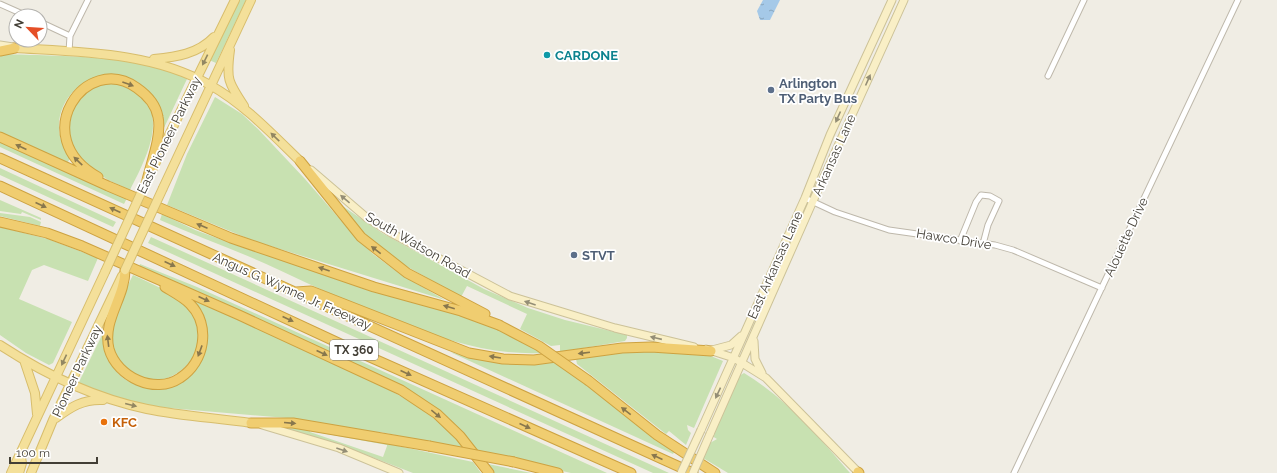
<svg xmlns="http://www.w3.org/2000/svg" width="1277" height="473" font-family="Raleway,sans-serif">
<defs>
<pattern id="water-ripples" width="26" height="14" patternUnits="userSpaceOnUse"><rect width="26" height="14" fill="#a5c9e8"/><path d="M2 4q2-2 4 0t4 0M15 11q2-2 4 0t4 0" fill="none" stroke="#88a5bd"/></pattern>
</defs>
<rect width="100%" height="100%" fill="#f0ede4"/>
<path fill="#c8e1b1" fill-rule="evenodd" d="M238,0h8l-30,63 -7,-3z
M0,54c47,2 148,0 187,25l-25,53c-1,-13 -6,-20 -12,-31 -3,-5 -6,-12 -10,-15 -39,-36 -108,19 -70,72l-3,6 -67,-31z
M120,83c7,4 16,7 21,12 27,25 2,69 -11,95l-22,-10 -26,-18 -16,-29 8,-32 25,-17z
M215,97l27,17 16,15 47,50 45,52 23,23 27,20 45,26 -191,-59 -87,-36 20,-51z
M0,141l127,57 -3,6 -124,-57z
M0,168l116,54 -3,5 -113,-52z
M0,200l41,18v2l-19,-8 -1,2 -21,-3z
M344,207l38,26 102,56 44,19 37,12 62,15v3l-2,3 -65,11v-7l-9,1 -31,-17 7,-15 -60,-28 -6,11 -62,-35 -28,-22 -29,-31z
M0,213l30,4 11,5 -1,4 -40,-10z
M162,214l33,16 44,16 233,72 41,18 28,17c-54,2 -95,-13 -144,-32 -41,-15 -80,-33 -120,-52 -38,-18 -79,-32 -117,-49z
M0,227l48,12 50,19 -10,23 -44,-16 -12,5 -13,29 53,23 -19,41 -4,2 -23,-12 -26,-18z
M151,237l518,236h-16l-505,-230z
M140,264l57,23 410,186h-36l-95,-22 -50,-49 -287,-135z
M133,275c19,9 40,17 55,32 41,41 -32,106 -68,55 -7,-10 -10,-20 -9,-33 1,-15 15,-40 22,-54z
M195,300c41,18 81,37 122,56 54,24 110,46 148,93l-85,-17 -1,3 -92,-17 -130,-11 -50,-12 -29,-11 24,-49h2c2,19 9,43 30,48 11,3 30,0 42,0l28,-39 -11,-40z
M634,349l72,5 17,7 -29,67 -7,-3 1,5 3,3 -5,12 -17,-14 -3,3 -89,-70 -1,-5 5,-1z
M450,352l11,3 94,7 120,89 -2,3z
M744,373c42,25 75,64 106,100h-122l-25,-15 7,-15 7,-4 -5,-3 27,-60z
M273,423l56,8 144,31 8,11h-68l-67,-26 -73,-21zM310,431l77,14v1l-4,11 -73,-25z
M488,464l43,9h-38z"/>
<path fill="url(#water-ripples)" d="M763,0h17l-10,20h-10l-3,-9z"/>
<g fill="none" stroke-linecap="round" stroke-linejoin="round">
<defs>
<path id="minor" d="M0,4l27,12
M40,22l30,14
M69,52l1,-16 18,-36
M1048,76l36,-76
M805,198l30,14 54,18 106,15 18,5 89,38
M960,241l16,-39 5,-7 9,1 9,5 -11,24 -5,19
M1014,473l224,-473"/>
<path id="secondary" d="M0,45l13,2
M311,170l56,48 24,15 119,63 105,32 79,19
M754,341l1,18 7,14
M706,349l28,9 32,20 93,95
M712,350l19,-5 10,-9
M262,425l77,23 60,25
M701,430l104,-232 25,-63 62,-135
M710,434l103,-233 91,-201"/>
<path id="primary" d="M15,48c66,4 137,4 195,37 34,19 62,49 90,76
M230,50c-4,29 -2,32 14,56
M154,59c22,-2 44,-5 60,-22
M152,170l83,-170
M163,188l88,-188
M0,345c46,30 94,53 147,64 34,7 70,9 104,14
M24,360l11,33 2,21
M56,418c15,-11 27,-19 47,-18
M11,473l94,-201
M19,473l3,-10 -2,-10
M31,473l22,-53 69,-144"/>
<path id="motorway" d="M0,51l15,-3
M0,137l108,49 123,52 143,49 87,24 38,14
M0,158l693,315
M300,161l61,76 46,36 78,41
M98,177c-72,-40 -12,-126 39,-89 10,7 19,17 21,29 4,18 -7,46 -11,63
M0,186l345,160 286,127
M0,222l47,11 35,13 157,69 162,75 36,24 23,22 29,37
M125,270c0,28 -23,50 -16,79 8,28 46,46 71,29 25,-16 31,-53 10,-74 -7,-7 -17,-12 -25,-17
M296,292l15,-1 158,62 34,6 31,1 88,-12 29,-1 60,4
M589,381l68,54 58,38
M251,423h42l136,23
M514,462l44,11
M858,472l1,1"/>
</defs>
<use href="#minor" stroke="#beb8ab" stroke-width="7"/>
<use href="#secondary" stroke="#ccc298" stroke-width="9"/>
<use href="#primary" stroke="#d7bd6c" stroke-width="10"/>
<use href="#motorway" stroke="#cda241" stroke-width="11"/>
<use href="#minor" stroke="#fff" stroke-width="5"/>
<use href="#secondary" stroke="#f9efc6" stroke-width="7"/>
<use href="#primary" stroke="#f4e09a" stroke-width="8"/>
<use href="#motorway" stroke="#f0cd70" stroke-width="9"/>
<defs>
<path id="secondary-bridge" d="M681,473l20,-43
M693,473l17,-39"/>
<path id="primary-bridge" d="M125,270l38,-82
M105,272l42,-92"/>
<path id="motorway-bridge" d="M499,325l40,21 50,35
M429,446l85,16"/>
</defs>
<use href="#secondary-bridge" stroke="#ccc298" stroke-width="9" stroke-linecap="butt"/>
<use href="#primary-bridge" stroke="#d7bd6c" stroke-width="10" stroke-linecap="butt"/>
<use href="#motorway-bridge" stroke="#cda241" stroke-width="11" stroke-linecap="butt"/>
<use href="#secondary-bridge" stroke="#f9efc6" stroke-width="7"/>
<use href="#primary-bridge" stroke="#f4e09a" stroke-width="8"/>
<use href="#motorway-bridge" stroke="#f0cd70" stroke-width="9"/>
</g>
<defs><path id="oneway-solid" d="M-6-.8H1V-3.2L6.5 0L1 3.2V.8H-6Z"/></defs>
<g fill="#928762">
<use href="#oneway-solid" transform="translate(205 60) rotate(116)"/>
<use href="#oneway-solid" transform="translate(275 137) rotate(-136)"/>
<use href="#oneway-solid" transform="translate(64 360) rotate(115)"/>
<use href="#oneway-solid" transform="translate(131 405) rotate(14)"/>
</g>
<g fill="#948e76">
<use href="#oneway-solid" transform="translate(868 80) rotate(-66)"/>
<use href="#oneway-solid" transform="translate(838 117) rotate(114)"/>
<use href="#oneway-solid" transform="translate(345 199) rotate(-140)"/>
<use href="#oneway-solid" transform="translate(530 303) rotate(-161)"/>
<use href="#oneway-solid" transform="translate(656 338) rotate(-167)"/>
<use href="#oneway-solid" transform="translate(718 393) rotate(115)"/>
<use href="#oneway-solid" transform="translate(342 450) rotate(19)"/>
</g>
<g fill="#88774d">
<use href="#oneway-solid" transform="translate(128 84) rotate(20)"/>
<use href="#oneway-solid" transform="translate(21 147) rotate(-155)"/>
<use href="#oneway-solid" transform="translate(78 161) rotate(-136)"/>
<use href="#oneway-solid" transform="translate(41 205) rotate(24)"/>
<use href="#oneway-solid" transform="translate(115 210) rotate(-156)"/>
<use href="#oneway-solid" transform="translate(202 226) rotate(-157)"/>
<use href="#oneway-solid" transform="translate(376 250) rotate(-142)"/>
<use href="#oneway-solid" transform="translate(170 264) rotate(25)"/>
<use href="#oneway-solid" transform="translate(324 269) rotate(-161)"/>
<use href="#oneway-solid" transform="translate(204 299) rotate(24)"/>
<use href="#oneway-solid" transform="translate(449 307) rotate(-164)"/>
<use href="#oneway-solid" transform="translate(288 319) rotate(25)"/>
<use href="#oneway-solid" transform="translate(108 341) rotate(-97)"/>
<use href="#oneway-solid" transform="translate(200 351) rotate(110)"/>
<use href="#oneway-solid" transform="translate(322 353) rotate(25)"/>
<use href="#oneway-solid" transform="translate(584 353) rotate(173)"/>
<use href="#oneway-solid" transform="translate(495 357) rotate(-171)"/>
<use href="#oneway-solid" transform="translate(406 373) rotate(24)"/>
<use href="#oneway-solid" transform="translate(626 411) rotate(-142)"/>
<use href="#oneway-solid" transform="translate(436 414) rotate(39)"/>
<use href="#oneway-solid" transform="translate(290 423) rotate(5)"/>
<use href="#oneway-solid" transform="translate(525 426) rotate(24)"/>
<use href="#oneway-solid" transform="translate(657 457) rotate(-156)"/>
</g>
<circle fill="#0f9aa8" stroke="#fff" stroke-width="1.5" cx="547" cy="55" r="4"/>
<g fill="#5c6f8a" stroke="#fff" stroke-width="1.5">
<circle cx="771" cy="90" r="4"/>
<circle cx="574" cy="255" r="4"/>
</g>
<circle fill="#e8710a" stroke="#fff" stroke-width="1.5" cx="104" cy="422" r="4"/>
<g text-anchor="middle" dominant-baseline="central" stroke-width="3.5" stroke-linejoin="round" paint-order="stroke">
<rect fill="#fff" stroke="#7b7872" stroke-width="1" x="330" y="340" width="48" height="20" rx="3"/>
<g font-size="12" font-weight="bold" fill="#423e35">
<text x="354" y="350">TX 360</text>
</g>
<g font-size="13" font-weight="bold" fill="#0d838f" stroke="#fff" text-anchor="start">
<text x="555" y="55">CARDONE</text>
</g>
<g font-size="13" font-weight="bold" fill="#4e5e75" stroke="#fff" text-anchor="start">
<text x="779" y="83">Arlington<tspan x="779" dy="15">TX Party Bus</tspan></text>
<text x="582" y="255">STVT</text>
</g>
<g font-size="13" fill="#423e35" stroke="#fff">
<text transform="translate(169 135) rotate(-64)">East Pioneer Parkway</text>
<text transform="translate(834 155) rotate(-66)">Arkansas Lane</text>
<text transform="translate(1126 237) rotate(-65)">Alouette Drive</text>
<text transform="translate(954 239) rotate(9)">Hawco Drive</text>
<text transform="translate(418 245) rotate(30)">South Watson Road</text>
<text transform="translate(775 265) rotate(-66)">East Arkansas Lane</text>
<text transform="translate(292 291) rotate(24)">Angus G. Wynne, Jr. Freeway</text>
<text transform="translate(77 371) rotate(-65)">Pioneer Parkway</text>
</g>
<g font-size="13" font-weight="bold" fill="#c56008" stroke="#fff" text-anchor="start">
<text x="112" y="422">KFC</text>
</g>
</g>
<g transform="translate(28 28) rotate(295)"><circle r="19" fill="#ffffff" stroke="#b3b2ae"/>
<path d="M0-3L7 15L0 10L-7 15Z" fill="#e54f27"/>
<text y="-6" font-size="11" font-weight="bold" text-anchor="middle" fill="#423e35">N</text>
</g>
<path d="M10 457v6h87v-6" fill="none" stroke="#423e35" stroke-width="2"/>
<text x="16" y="457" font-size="12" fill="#423e35" stroke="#ffffff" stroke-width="3" paint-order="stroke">100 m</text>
</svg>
